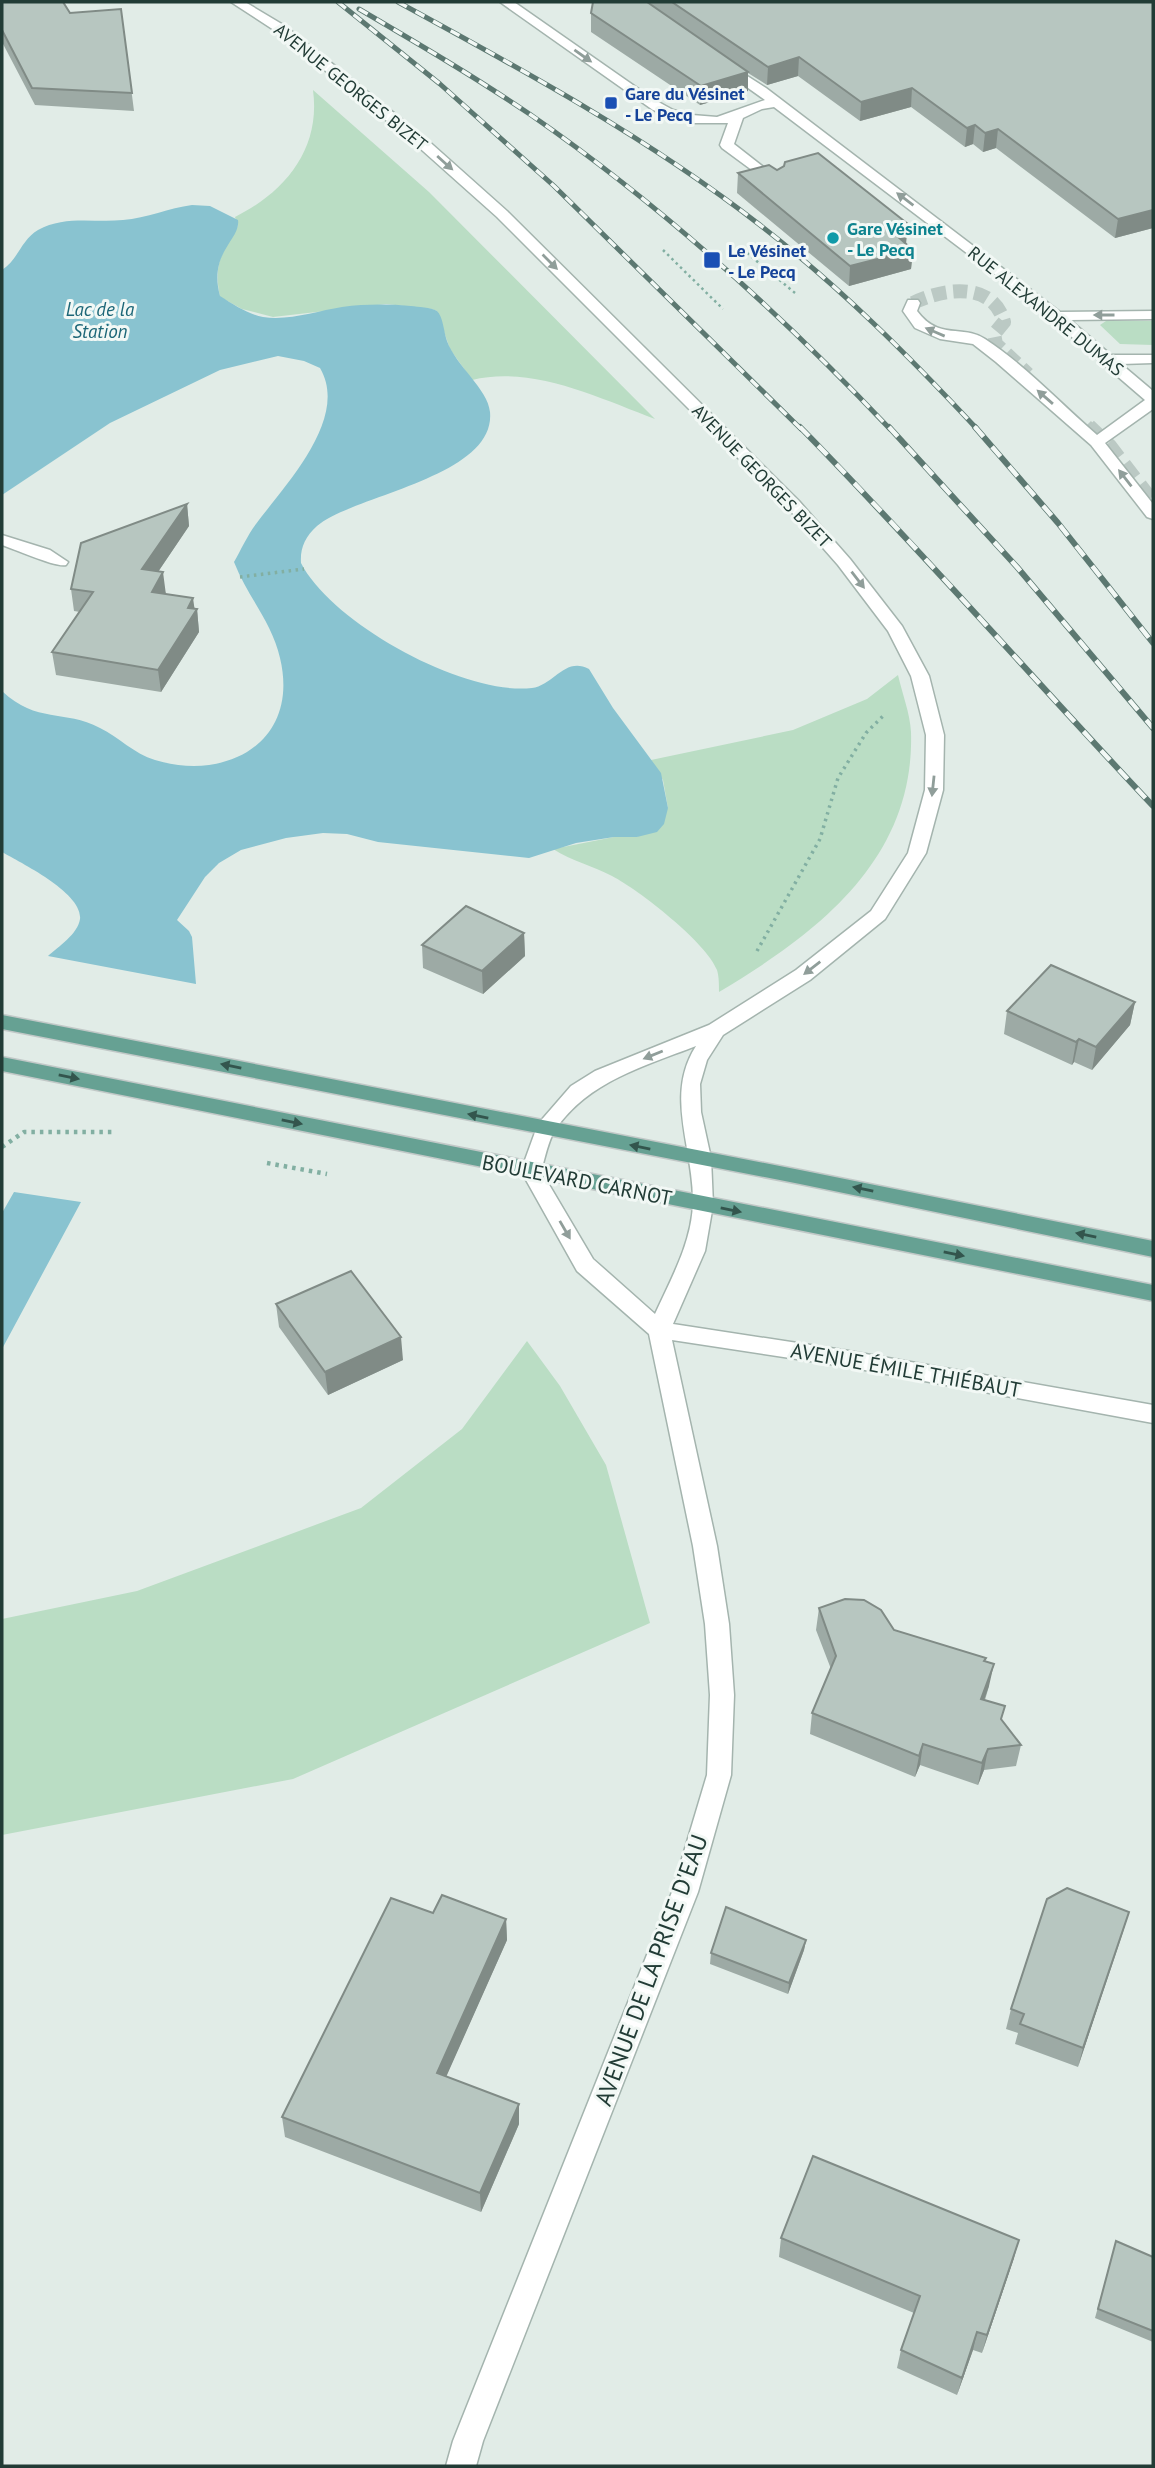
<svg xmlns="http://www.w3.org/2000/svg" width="1155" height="2468" font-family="'PT Sans',sans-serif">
<rect width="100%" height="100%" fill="#e1ece7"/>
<path fill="#baddc4" d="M313,90l116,102 226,227c-56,-21 -123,-54 -183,-39l-22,-31 -13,-38 -5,-2 -46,-5 -113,13 -31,-8 -22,-12c-7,-35 2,-43 18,-71l-3,-9c50,-25 86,-68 78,-127z
M1106,321h47v24l-33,-1 -20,-19z
M898,675c4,18 12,38 13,57 4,127 -93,201 -192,260 0,-7 0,-16 -2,-22 -10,-27 -78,-80 -105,-94 -19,-10 -40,-15 -59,-27l61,-12h23l31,-29 -5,-28 -12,-20 142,-30 74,-31z
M527,1341l33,45 46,79 44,158 -357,156 -291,56v-216l135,-28 224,-83 101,-79z"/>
<path fill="#89c3d0" d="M192,205l18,1 28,14c3,20 -30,32 -18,76 14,9 28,18 43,21 26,4 54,-6 79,-10 23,-3 46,-3 69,-1 7,1 20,1 26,5 6,5 7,22 10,30 9,25 41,48 43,71 6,65 -137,83 -173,114 -12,11 -17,22 -16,37 31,61 164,133 231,125 22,-3 33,-32 57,-19l24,39 48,65 7,35 -4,16 -7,8 -20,5h-23l-38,6 -47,15 -151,-16 -31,-8 -24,-1 -37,5 -45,12 -22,13 -14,14 -28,43 12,11 3,6 4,47 -148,-28c10,-9 30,-22 32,-37 3,-26 -59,-56 -78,-67v-161c35,33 62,18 98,37 19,9 34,26 55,32 73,22 145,-19 125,-102 -8,-36 -33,-62 -46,-96 7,-12 13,-26 22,-38 28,-38 94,-105 64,-156l-16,-7 -26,-5 -58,14 -110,53 -108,72v-225c16,-10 19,-30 36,-40 27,-15 56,-7 85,-10 24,-2 46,-12 69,-15z
M14,1192l67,10 -79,147v-136z"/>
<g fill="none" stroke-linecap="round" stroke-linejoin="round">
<path stroke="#bbc9c4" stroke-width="14" stroke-dasharray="14 7" stroke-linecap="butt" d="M913,303c31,-15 80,-22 91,19l-10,12 2,10 32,30
M1086,426l3,3"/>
<path stroke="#bbc9c4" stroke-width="17" stroke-dasharray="17 9" stroke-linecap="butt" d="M1088,427l21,20 44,57"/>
<defs>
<path id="minor" d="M231,2h14l40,24 139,111 83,74 292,290 51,58 52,67 27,50 15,59 -1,55 -17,63 -41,66 -75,61 -87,55 -16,25 -7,24 1,28 10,46 2,47 -8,46 -32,73 170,26 310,55v18l-310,-57 -171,-26 45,206 12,78 5,71 -3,80 -33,117 -215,549 -7,25h-30l7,-25 219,-549 35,-117 3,-80 -5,-71 -12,-78 -44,-212 -72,-63 -56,-100 17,-47 33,-38 24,-15 114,-46 87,-55 75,-59 37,-58 17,-63 1,-55 -15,-59 -23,-45 -50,-66 -51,-58 -290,-290 -83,-74 -103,-84 -34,-27zM696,1046c-32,50 -2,102 -3,157 -1,39 -22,76 -38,111l-62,-55 -52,-88c4,-13 7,-30 14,-41 33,-49 90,-64 141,-84z
M500,2h14l139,97 20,11 19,5 25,2 48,-17 -45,-32 2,-3h8l36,23 294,224 93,-1v8l-83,1 41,35h42v8l-32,1 32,27v18l-48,34 48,61v15l-6,-2 -56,-72 -95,-83 -23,-18 -33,-5 -25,-11 -12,-17 5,-11h10l2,3 -3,8c22,30 46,13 68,28 40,26 75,64 112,96l48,-35 -115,-99 -256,-194 -12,2 -19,9 -9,26 46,36 2,3 -7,4 -53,-39 -2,-3 8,-22h-36l-39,-13z
M2,535l48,15 18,12 -2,3c-9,3 -52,-16 -64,-20z"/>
<path id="major" d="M2,1015l798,155 353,71v16l-353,-73 -798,-155z
M2,1057l1151,228v16l-1151,-230z"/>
</defs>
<use href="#minor" stroke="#a4b4ae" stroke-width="3"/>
<use href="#major" stroke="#c1c8c7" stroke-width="3"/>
<path stroke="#82afa2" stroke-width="2.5" stroke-dasharray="2.5 3.5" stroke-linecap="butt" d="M663,250l60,59
M747,253l48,40"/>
<path stroke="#82afa2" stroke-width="3.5" stroke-dasharray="2.5 4.5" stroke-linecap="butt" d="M240,577l64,-8
M757,951l63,-112 18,-61 28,-45 18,-18"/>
<path stroke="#82afa2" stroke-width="4.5" stroke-dasharray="3.5 5" stroke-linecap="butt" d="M2,1147l22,-15h91
M267,1163l60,11"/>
<use href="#minor" fill="#fff" fill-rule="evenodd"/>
<use href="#major" fill="#66a193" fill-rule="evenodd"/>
<defs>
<path id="rail-far1" d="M338,2l102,82 114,102 247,243
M398,2c125,68 250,136 362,223 79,61 149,131 217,204
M359,9c58,34 116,68 172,106 130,90 250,199 359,314"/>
<path id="rail" d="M800,427c121,123 234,253 353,379
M889,427l128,140 136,161
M975,427l83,96 95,120"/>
</defs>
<use href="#rail-far1" stroke="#5c7871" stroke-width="5"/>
<use href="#rail" stroke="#5c7871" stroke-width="6"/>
<use href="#rail-far1" stroke="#f2f8f5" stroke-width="3.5" stroke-dasharray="10" stroke-linecap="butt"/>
<use href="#rail" stroke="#f2f8f5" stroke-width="4.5" stroke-dasharray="13" stroke-linecap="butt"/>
</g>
<path fill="#9daaa5" d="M2,2l68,11 51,-4 13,102 -99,-6 -33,-63z
M593,2h560v226l-38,10 -119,-90 -13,4 -10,-8 -8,3 -54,-40 -51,14 -62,-45 -31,9 -19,-12v18l-48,14 -109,-73v-19z
M738,173l168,71 7,6 -2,19 -62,17 -112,-93z
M187,504l2,22 -31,46 8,22 31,15 2,23 -38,60 -105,-17 -4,-23 28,-40 -6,-1 -3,-22z
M524,933l1,23 -42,38 -60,-26 -1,-23z
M1135,1002l-5,23 -38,45 -18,-8 -2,3 -68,-31 3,-23z
M276,1304l127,56 -75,35 -49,-68z
M819,1608l75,22 91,31 4,25 -4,14 17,21 19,24 -5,21 -32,4 -6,15 -58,-20 -5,12 -105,-43 2,-21 19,-44 -15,-39z
M1129,1912l-51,155 -63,-23 3,-11 -12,-4 5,-20z
M433,1913l73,6 1,21 -61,136 73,48 -38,88 -196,-75 -3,-20z
M806,1940l-2,10 -16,44 -78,-30 1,-11z
M781,2238l233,20 -32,95 -9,-3 -16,45 -60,-27 4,-18 13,-37 -135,-56z
M1116,2241l37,16v85l-58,-24z"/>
<path fill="#808b86" d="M799,57l-1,19 -31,9 1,-18z
M748,72v19l-48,14 1,-19z
M912,88l-1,19 -51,14 1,-19z
M975,125l-2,19 -8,3 2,-19z
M998,129l-2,19 -13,4 2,-19z
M1153,210v18l-38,10 3,-19z
M908,224l-2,20 -17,-15z
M913,250l-2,19 -62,17 1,-20z
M187,504l2,22 -44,65 -3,-22z
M163,572l3,23 -14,-3z
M193,598l2,14 2,-3 2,23 -38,60 -3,-22z
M524,933l1,23 -42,38 -1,-23z
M1135,1002l-5,23 -38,45 4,-23z
M1079,1039l-5,23 -2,3 4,-23z
M401,1337l2,23 -75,35 -3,-23z
M994,1664l-5,22 -12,34 4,-21z
M923,1744l-3,21 -5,12 4,-21z
M988,1749l-4,21 -6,15 4,-22z
M1129,1912l-6,20 -45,135 5,-19z
M506,1919l1,21 -68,153 -2,-20z
M806,1940l-2,10 -16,44 1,-11z
M519,2104v20l-38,88 -1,-19z
M1019,2240l-5,18 -32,95 5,-18z
M977,2332l-4,18 -16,45 5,-17z"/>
<path fill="#b7c6c0" stroke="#808b86" stroke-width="2" d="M2,2h61l7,11 51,-4 11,84 -100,-5 -30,-58z
M593,2h54l101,70 -47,14 -110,-73z
M672,2h481v208l-35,9 -120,-90 -13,4 -10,-8 -8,3 -55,-40 -51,14 -62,-45 -31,10z
M818,153l90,71 -19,5 24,21 -63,16 -112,-93 31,-8 8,5 7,-4 1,-4z
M187,504l-45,65 21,3 -11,20 41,6 -5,10 9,1 -39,61 -106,-18 41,-60 -22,-3 10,-46z
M466,906l58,27 -42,38 -60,-26z
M1051,965l84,37 -39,45 -17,-8 -3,3 -69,-31z
M351,1271l50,66 -76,35 -49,-68z
M845,1599l19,1 17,10 13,20 92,28 -2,3 10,3 -13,35 24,7 -4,13 20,26 -33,4 -6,14 -59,-19 -4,12 -107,-43 24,-57 -17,-48z
M1067,1888l62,24 -46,136 -63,-24 4,-10 -13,-5 36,-110z
M442,1895l64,24 -69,154 82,31 -39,89 -198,-76 109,-219 42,15z
M726,1907l80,33 -17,43 -78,-30z
M813,2156l206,84 -32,95 -10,-3 -15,46 -61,-28 19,-54 -139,-58z
M1116,2241l37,16v74l-55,-22z"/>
<defs><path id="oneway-solid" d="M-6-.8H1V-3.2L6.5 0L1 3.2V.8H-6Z" transform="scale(1.75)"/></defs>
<g fill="#909e9a">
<use href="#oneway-solid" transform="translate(583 56) rotate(35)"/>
<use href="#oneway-solid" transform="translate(445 163) rotate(42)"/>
<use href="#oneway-solid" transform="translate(905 199) rotate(-143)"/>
<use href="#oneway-solid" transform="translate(550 262) rotate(45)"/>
<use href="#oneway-solid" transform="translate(1104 315) rotate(180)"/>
<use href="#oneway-solid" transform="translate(935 332) rotate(-157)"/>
<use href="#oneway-solid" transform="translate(1045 397) rotate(-139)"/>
<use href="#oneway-solid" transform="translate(1125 478) rotate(-128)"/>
<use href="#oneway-solid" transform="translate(858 580) rotate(52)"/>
<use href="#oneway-solid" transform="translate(933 786) rotate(96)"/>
<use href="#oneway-solid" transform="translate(812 968) rotate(142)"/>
<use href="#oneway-solid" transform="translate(653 1055) rotate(158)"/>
<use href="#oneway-solid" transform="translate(565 1230) rotate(60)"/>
</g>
<g fill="#33554d">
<use href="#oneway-solid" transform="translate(231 1066) rotate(-169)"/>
<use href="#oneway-solid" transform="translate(69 1077) rotate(11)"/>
<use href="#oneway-solid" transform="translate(478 1116) rotate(-169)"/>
<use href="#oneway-solid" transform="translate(292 1122) rotate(11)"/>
<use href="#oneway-solid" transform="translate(640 1147) rotate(-169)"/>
<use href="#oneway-solid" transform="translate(863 1189) rotate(-168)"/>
<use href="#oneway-solid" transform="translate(731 1210) rotate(11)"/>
<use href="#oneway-solid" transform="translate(1086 1235) rotate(-168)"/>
<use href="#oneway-solid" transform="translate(954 1254) rotate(11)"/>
</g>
<g fill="#1a4fb4" stroke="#f2f8f5" stroke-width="2.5">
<rect x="604" y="96" width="14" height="14" rx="3.5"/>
<rect x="703" y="251" width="18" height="18" rx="3.5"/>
</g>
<circle fill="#0f9aa8" stroke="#f2f8f5" stroke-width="2.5" cx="833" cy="238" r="7"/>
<g text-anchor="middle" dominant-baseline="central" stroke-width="6" stroke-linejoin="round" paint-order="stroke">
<g font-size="18" fill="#223c36" stroke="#f2f8f5">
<text transform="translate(351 87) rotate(39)">AVENUE GEORGES BIZET</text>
<text transform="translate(1046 311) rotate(39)">RUE ALEXANDRE DUMAS</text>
<text transform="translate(762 476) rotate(46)">AVENUE GEORGES BIZET</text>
</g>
<g font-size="18" font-weight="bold" fill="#164399" stroke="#f2f8f5" text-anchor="start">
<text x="625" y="93">Gare du Vésinet<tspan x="625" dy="21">- Le Pecq</tspan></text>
<text x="728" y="250">Le Vésinet<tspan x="728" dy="21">- Le Pecq</tspan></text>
</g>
<g font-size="18" font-weight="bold" fill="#0d838f" stroke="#f2f8f5" text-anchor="start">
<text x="847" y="228">Gare Vésinet<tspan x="847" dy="21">- Le Pecq</tspan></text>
</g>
<g font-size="19" font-style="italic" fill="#1c6677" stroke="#f2f8f5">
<text x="100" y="309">Lac de la<tspan x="100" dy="22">Station</tspan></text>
</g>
<g font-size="21" fill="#223c36" stroke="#f2f8f5">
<text transform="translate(577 1180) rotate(11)">BOULEVARD CARNOT</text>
<text transform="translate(906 1370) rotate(10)">AVENUE ÉMILE THIÉBAUT</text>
</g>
<g font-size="24" fill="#223c36" stroke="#f2f8f5">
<text transform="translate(651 1970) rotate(-70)">AVENUE DE LA PRISE D'EAU</text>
</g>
</g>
<rect width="1155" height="2468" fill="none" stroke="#223c36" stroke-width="7"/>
</svg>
